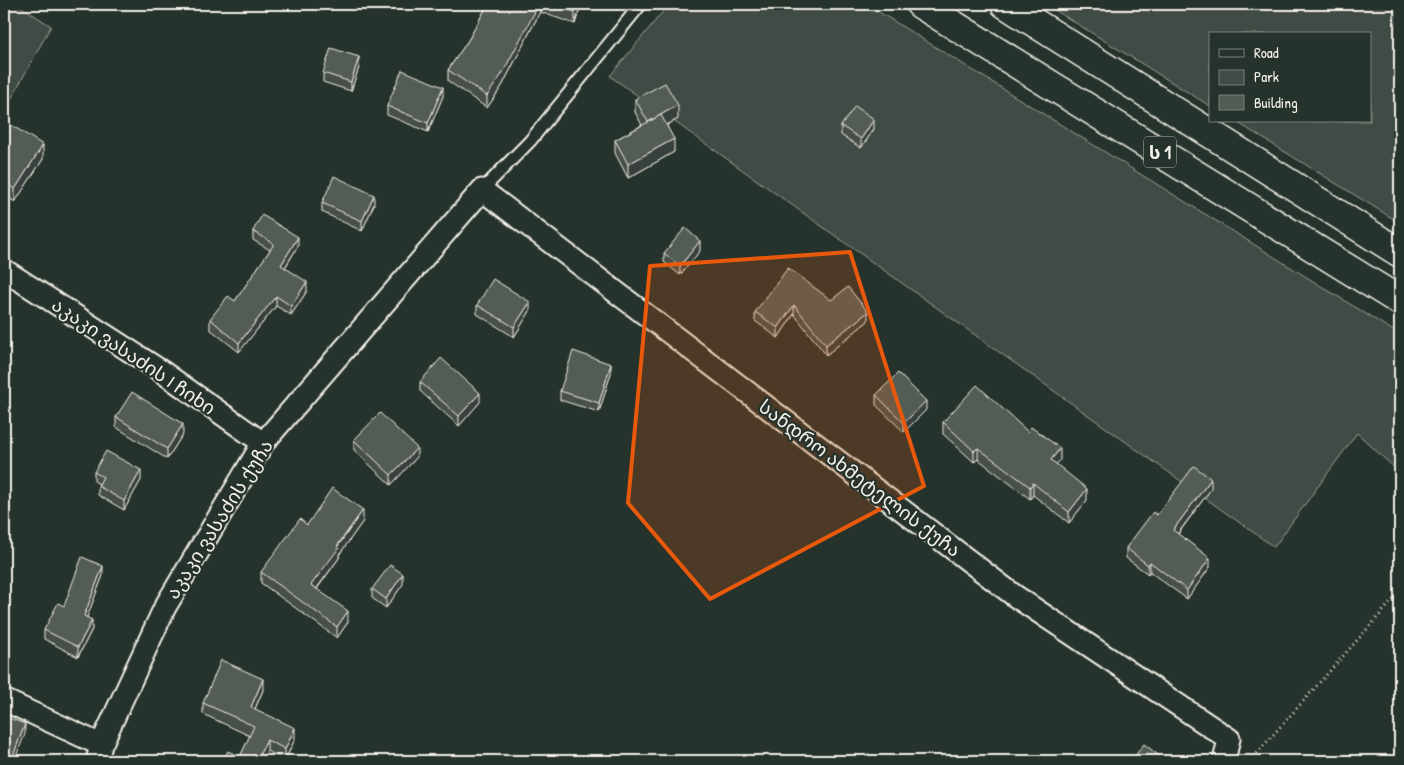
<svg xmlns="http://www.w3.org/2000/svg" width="1404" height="765" font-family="'Patrick Hand','Noto Sans Georgian',sans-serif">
<rect width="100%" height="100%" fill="#26332d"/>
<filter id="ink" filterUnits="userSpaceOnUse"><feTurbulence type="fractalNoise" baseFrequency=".02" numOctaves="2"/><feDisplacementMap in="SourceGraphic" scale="10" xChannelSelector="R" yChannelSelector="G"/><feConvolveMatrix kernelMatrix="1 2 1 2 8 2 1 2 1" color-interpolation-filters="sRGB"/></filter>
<g filter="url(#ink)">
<path fill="#414b45" stroke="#9a9e96" d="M4,4h13l34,22 -47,86z
M669,4h197l534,331v138l-43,-40 -83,114 -664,-471z
M1045,4h355v219l-165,-102h135v-87h-160v72z"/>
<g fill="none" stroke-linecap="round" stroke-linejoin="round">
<defs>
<path id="lane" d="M482,190l48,-49 111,-137"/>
<path id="street" d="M4,270l157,101 102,72
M4,700l97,45
M97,761l4,-16 64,-138 98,-164 219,-253 533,406 214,143 -5,22"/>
<path id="highway" d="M920,4l480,297
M1005,4l395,249"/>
</defs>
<use href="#lane" stroke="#f4f1e8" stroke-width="15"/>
<use href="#street" stroke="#f4f1e8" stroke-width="25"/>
<use href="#highway" stroke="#f4f1e8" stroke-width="31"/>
<path stroke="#f4f1e8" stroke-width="3" stroke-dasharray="1 4" stroke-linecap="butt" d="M1250,761l150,-169"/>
<use href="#lane" stroke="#26332d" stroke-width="11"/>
<use href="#street" stroke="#26332d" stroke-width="21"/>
<use href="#highway" stroke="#26332d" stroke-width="28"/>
</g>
<path fill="#474f49" stroke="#f4f1e8" d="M488,4h93l-6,20 -35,-12 -38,74 -15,22 -39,-27v-11l21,-31z
M359,67l-8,24 -28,-9v-9z
M443,96l-15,36 -41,-17v-9z
M635,99l43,20 -11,6 7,27 -46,26 -13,-25v-13l27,-15 -7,-13z
M841,126l33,3 -13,19 -20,-13z
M4,129l39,30 -28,43 -11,-7z
M322,203l52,1 -12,27 -40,-19z
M253,231l45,15 -13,22 22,23 -16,24 -15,-9 -37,46 -29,-23v-10l25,-18 35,-51 -17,-10z
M700,251l-20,24 -16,-13v-9z
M831,300l37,21 -42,34 -32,-41 -16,24 -23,-17v-9z
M477,305l53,6 -16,26 -37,-23z
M611,373l-12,39 -39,-12v-9z
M420,382l60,20 -21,24 -39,-35z
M876,395l50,15 -22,22 -28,-27z
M116,417l67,17 -16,25 -51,-32z
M943,422l85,10 32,28 -4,4 31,36 -18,23 -36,-28 -3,4 -52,-40 -4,3 -31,-28z
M354,440l63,17 -26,28 -37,-35z
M94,472l47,8 -17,30 -26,-15v-9l1,-2 -5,-3z
M1211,489l-33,45 32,33 -23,32 -37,-27 -2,2 -22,-16v-10l31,-33z
M363,521l-24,34v3l-22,31 31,33 -11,16 -76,-55v-11l46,-47z
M103,575l-16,42 5,12 -14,28 -34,-18v-9l20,-24z
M403,584l-17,24 -14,-10v-9z
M263,690l-8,19 40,30 -10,21 -18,-9 -27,6 10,-21 -47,-22v-11z"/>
<path fill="#39403c" stroke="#f4f1e8" d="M539,4h1v8l-38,74 -15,22v-12z
M578,4h3l-6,20v-12z
M359,57v10l-8,24v-9z
M443,87v9l-15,36v-9z
M678,105v14l-30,16v-13z
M874,119v10l-13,19v-9z
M674,139v13l-46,26v-14z
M43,145v14l-28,43v-13z
M374,195v9l-12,27v-10z
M298,237v9l-17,28v-9z
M700,241v10l-20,24v-9z
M307,282v9l-16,24v-9z
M276,296v10l-37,46v-9z
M530,302v9l-16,26v-10z
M794,305v9l-16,24v-10z
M868,312v9l-42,34v-10z
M611,364v9l-12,39v-9z
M480,393v9l-21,24v-10z
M926,401v9l-22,22v-9z
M183,424v10l-16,25v-10z
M417,448v9l-26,28v-10z
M978,448v11l-4,3v-11z
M1060,448v12l-9,11v-11z
M141,470v10l-17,30v-9z
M1211,479v10l-38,51v-10z
M1033,483v12l-3,4v-12z
M1087,489v11l-18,23v-11z
M363,510v11l-24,34v3l-28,38v-11z
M1210,558v9l-23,32v-9z
M1150,562v10l-2,2v-9z
M103,566v9l-19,50v-9z
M403,574v10l-17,24v-9z
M348,611v11l-11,16v-11z
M92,620v9l-14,28v-10z
M263,679v11l-12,28v-11z
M25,724v10l-11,27h-3z
M295,728v11l-10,21v-11z
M267,740v11l-5,10h-6z"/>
<path fill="#525c55" stroke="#f4f1e8" d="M488,4h51l-37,70 -15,22 -39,-26 21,-31z
M549,4h29l-3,8z
M331,48l28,9 -8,25 -28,-9z
M402,70l41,17 -15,36 -41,-17z
M665,83l13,22 -30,17 -13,-23z
M855,106l19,13 -13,20 -20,-13z
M661,115l13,24 -46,25 -13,-24z
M8,123l35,22 -28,44 -11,-7v-53z
M334,176l40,19 -12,26 -40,-18z
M262,215l36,22 -17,28 26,17 -16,24 -15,-10 -37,47 -29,-24 18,-23 7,5 39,-57 -21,-13z
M685,228l15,13 -20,25 -16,-13z
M788,268l43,32 17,-13 20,25 -42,33 -32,-40 -16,23 -23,-16z
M493,279l37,23 -16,25 -37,-22z
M573,351l38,13 -12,39 -39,-12z
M441,358l39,35 -21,23 -39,-34z
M898,373l28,28 -22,22 -28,-28z
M977,385l51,47 3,-5 29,21 -9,12 36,29 -18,23 -36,-29 -3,4 -52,-39 -4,3 -31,-29z
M132,392l51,32 -16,25 -51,-32z
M380,413l37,35 -26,27 -37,-35z
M106,451l35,19 -17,31 -26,-15 5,-9 -9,-5z
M1194,466l17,13 -38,51 37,28 -23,32 -37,-28 -2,3 -22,-17 27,-36 4,3z
M332,488l31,22 -26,36 2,2 -28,37 37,26 -11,16 -76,-55 39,-53 7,6z
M82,557l21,9 -19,50 8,4 -14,27 -34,-17 14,-27 6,3z
M390,565l13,9 -17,25 -14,-10z
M221,660l42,19 -12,28 44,21 -10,21 -18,-9 -11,21h-34l6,-10 12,6 14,-31 -51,-23z
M4,716l21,8 -14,37h-7z
M1144,744l22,17h-35z"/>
</g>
<path fill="#e8590c" fill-opacity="0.2" stroke="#e8590c" stroke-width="4" stroke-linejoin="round" d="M850,252l74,234 -214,113 -82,-96 22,-237z"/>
<g text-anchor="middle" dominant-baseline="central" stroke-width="4.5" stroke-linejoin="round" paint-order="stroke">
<rect fill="#26332d" stroke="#b6b8b0" stroke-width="1" x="1144" y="136.5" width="32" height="31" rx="4"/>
<g font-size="18" font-weight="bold" fill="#f4f1e8">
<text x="1160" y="152">ს 1</text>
</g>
<g font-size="19" fill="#f4f1e8" stroke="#26332d">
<text transform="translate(134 356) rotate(34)">აკაკი ვასაძის I ჩიხი</text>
<text transform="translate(860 478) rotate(37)">სანდრო ახმეტელის ქუჩა</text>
<text transform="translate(219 519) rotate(-58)">აკაკი ვასაძის ქუჩა</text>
</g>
</g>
<rect width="1404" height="765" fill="none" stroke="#26332d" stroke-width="20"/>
<rect x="10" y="10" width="1384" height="745" fill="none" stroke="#f4f1e8" stroke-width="2" filter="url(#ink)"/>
<rect x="1209" y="32" width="162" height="90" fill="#26332d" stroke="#787f78"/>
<rect x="1219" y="49" width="25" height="8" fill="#26332d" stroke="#787f78"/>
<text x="1254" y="58" font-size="15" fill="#f4f1e8">Road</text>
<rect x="1219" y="70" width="25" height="15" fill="#414b45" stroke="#787f78"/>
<text x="1254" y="82" font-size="15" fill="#f4f1e8">Park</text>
<rect x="1219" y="95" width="25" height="15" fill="#525c55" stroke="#787f78"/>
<text x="1254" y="108" font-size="15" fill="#f4f1e8">Building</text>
</svg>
